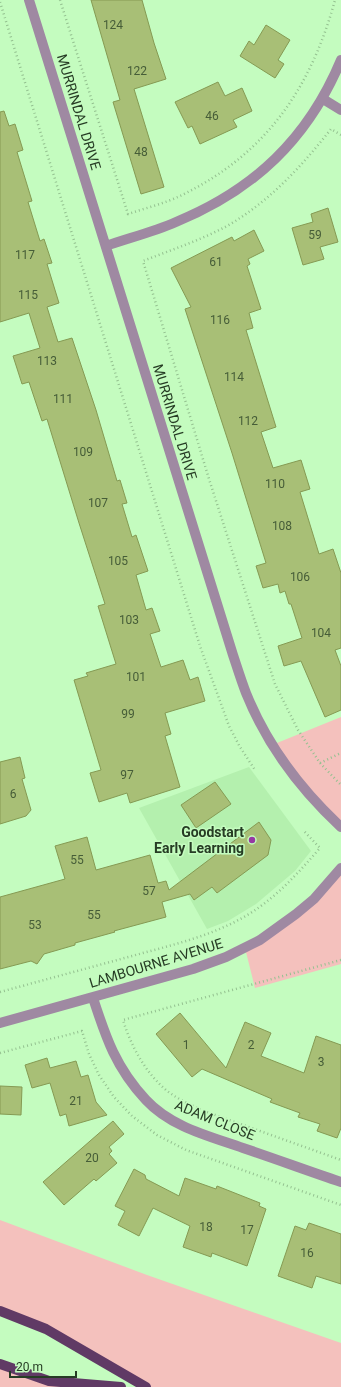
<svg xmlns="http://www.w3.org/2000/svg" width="341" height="1387" font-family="Roboto,sans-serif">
<rect width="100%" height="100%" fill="#c4fcbf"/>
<path fill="#b4f0ae" d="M249,767l62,84 -16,20 -39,33 -28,17 -21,8 -68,-121z"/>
<path fill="#f4c1bd" d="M341,717v110l-69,-82z
M341,868v96l-86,24 -10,-40 35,-21z
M0,1220l147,55 194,68v44h-195l-100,-58 -46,-18z
M0,1364l49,17 72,6h-121z"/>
<path fill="#a8bf76" stroke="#859a53" d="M91,0h51l12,43 12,36 -32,10 30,98 -23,7 -28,-92 7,-2z
M266,25l24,15 -12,20 6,4 -9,14 -35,-22 9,-15 5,4z
M218,82l7,14 17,-8 10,23 -19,9 4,7 -37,17 -8,-18 -4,2 -13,-26z
M4,111l5,15 6,-2 8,26 -6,2 15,49 -4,1 12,39 4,-2 8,24 -5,1 12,39 -12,4 11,35 14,-4 24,72 21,71 3,-1 7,23 -5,1 10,33 4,-2 12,36 -12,4 10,35 6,-2 8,23 -10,3 11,33 22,-7 7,20 8,-3 7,24 -40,12 6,21 -6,2 15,51 -50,16 -3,-10 -28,9 -9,-29 11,-3 -27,-90 14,-4 -2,-3 30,-9 -18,-58 7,-2 -26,-81 -32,-104 -5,2 -13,-39 -7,2 -9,-28 27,-8 -11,-35 -29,9v-210z
M328,208l10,34 -18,5 4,12 -21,6 -11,-37 21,-6 -2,-8z
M254,230l10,21 -16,8 2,5 -3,2 14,43 -12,4 4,15 -7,2 30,97 -15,5 12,36 28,-8 9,29 -10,3 19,62 14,-5 8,24v75l-6,2 6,16v44l-16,7 -24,-56 -17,5 -6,-20 24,-8 -11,-34h-2l-4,-13 -5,2 -2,-9 -15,4 -7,-22 10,-3 -34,-110 -47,-144 6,-2 -20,-39 61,-31 2,4z
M20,757l5,21 -3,1 9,31 -5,6 -26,8v-62z
M215,782l16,22 -35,24 -15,-23z
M259,822l12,18 -3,15 -51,38 -5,-6 -18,13 -4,-6 -28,8 4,15 -52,14 1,1 -40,11v2l-31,9 -7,10 -6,-3 -31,8v-72l65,-18 -10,-33 32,-9 9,33 54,-15 8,28 8,-2 3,9z
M180,1013l46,55 19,-46 26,11 -10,23 43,17 12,-37 25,9v83l-4,10 -20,-7 3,-7 -22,-7 2,-4 -30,-11 2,-3 -70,-30 -10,8 -36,-43z
M47,1058l3,10 26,-7 5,16 7,-2 8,27 11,13 -38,11 -3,-12 -6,2 -10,-33 -18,5 -7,-23z
M0,1086l22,1 -1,28 -21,-1z
M113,1121l11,13 -15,13 3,4 -3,3 8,9 -21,18 -2,-2 -30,26 -21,-23z
M134,1169l11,6 1,4 33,17 6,-18 31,11 1,-3 43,17 -1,3 7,3 -19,57 -35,-13 -1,4 -28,-10 7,-21 -37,-18 -14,28 -21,-11 7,-14 -10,-5z
M309,1223l32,11v50l-25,-8 -4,12 -34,-12 17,-50 11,4z"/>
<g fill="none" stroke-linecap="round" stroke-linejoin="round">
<path stroke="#94c190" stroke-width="2.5" stroke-dasharray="1 3" stroke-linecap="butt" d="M60,0l68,214c18,-6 38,-11 54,-19 84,-41 129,-107 153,-195
M0,2l200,644 29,80 11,21 15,23
M341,135l-10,-6c-29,37 -62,73 -104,97 -26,14 -56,24 -84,35l66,218 66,205 23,46 22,33 21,22
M320,763l21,-10
M341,960l-218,60c8,26 22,52 43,70 11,9 25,15 38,21l137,49
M0,992c44,-12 88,-24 132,-36 40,-11 81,-20 117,-42 29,-18 49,-41 71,-66l-17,-18
M0,1053l82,-22 7,23 10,21 15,22 18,19 25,19 29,15 155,55"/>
<path stroke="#9f89a2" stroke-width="10" d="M29,0l204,655c4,12 8,25 13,38 21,52 54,96 95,134
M323,99l18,11
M106,246c23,-8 47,-14 70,-24 78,-32 132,-83 165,-162
M93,998c13,40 23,70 53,102 25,27 63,36 97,48 33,11 65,23 98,34
M0,1023l193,-54 33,-12 34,-17 36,-26 18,-15 27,-31"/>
<path stroke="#603a65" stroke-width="10" d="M0,1311l46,18 100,58
M0,1364l49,17 72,6"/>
</g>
<circle fill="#9639a3" stroke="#c4fcbf" stroke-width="1.5" cx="252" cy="840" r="4"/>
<g text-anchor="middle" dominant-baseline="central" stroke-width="3" stroke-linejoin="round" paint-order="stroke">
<g font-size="12" fill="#465d38">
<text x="113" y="25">124</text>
<text x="137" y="71">122</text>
<text x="212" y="116">46</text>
<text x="141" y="152">48</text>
<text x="315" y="235">59</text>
<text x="25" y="255">117</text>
<text x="216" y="262">61</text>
<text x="28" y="295">115</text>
<text x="220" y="320">116</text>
<text x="47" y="361">113</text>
<text x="234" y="377">114</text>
<text x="63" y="399">111</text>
<text x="248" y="421">112</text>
<text x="83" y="452">109</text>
<text x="275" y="484">110</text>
<text x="98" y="503">107</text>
<text x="282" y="526">108</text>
<text x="118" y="561">105</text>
<text x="300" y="577">106</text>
<text x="129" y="620">103</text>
<text x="321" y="633">104</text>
<text x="136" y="677">101</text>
<text x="128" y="714">99</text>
<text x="127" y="775">97</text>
<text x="13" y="794">6</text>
<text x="77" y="860">55</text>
<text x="149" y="891">57</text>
<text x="94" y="915">55</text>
<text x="35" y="925">53</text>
<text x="186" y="1045">1</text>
<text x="251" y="1045">2</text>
<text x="321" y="1062">3</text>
<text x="76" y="1101">21</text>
<text x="92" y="1158">20</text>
<text x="206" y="1227">18</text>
<text x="247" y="1230">17</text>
<text x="307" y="1253">16</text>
</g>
<g font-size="14" fill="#263c24" stroke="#c4fcbf">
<text transform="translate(79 112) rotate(73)">MURRINDAL DRIVE</text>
<text transform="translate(175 422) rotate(73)">MURRINDAL DRIVE</text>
<text transform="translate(156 963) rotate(-17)">LAMBOURNE AVENUE</text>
<text transform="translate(215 1120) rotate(22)">ADAM CLOSE</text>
</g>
<g font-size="14" font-weight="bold" fill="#263c24" stroke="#c4fcbf" text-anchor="end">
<text x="244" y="832">Goodstart<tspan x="244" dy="16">Early Learning</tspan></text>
</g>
</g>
<path d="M10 1371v6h66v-6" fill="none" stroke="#263c24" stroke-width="2"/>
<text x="16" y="1371" font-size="12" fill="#263c24" stroke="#c4fcbf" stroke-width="3" paint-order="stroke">20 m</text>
</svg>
